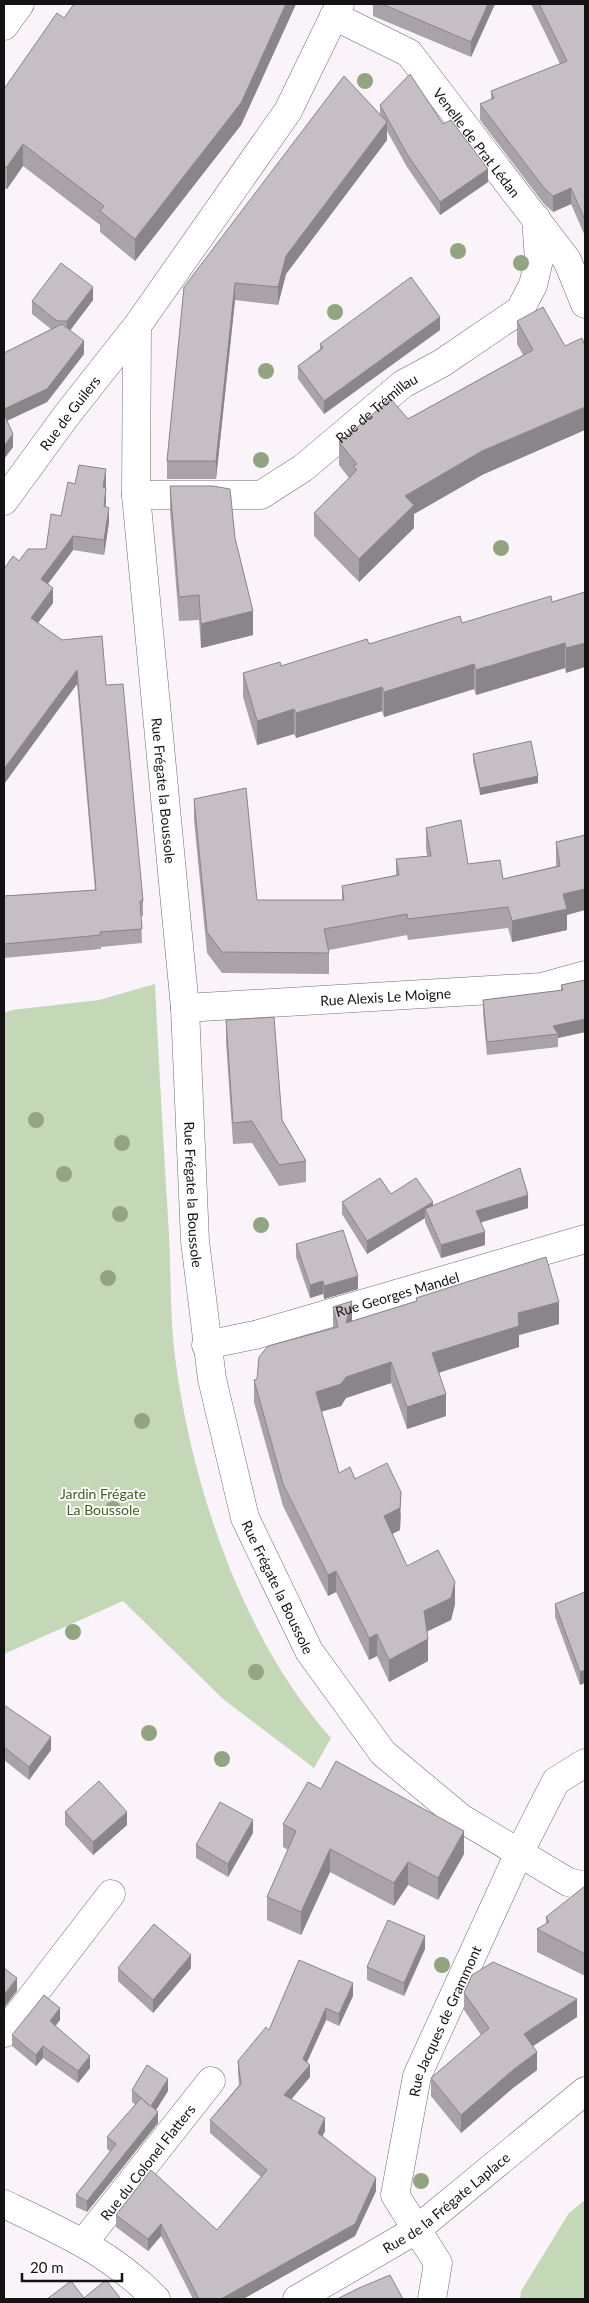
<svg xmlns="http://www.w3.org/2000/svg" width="589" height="2303" font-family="Lato,sans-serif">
<rect width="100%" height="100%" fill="#faf4fa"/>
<path fill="#c4d8b7" d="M155,984c4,84 9,167 14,250 2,41 1,83 6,123 17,131 68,282 156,381l-17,30 -91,-69 -100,-98 -119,53v-641l8,-3 87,-10z
M585,2200v99h-65l1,-8 48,-78z"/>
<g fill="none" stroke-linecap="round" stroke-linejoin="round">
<defs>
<g id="minor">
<path id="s1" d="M334,16l75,37 158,207 18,44"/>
<path d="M4,26l16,-22"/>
<path id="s2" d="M137,326l-1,169 49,513 10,233 17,138 33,139 64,133 74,102 78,65 107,64 17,4"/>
<path id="s3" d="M136,495h125l42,-27 100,-84 39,-21 78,-53 13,-25 6,-25 -3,-42"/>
<path id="s4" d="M4,501l62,-85 71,-90 151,-215 52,-107"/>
<path id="s5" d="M185,1008l357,-21 43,-12"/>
<path id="s6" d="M206,1345l49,-10 330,-96"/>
<path d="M4,2033l107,-139"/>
<path d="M4,2204c57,27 107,49 152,95"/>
<path id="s7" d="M84,2242l127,-161"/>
<path id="s8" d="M297,2299l119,-69 169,-139"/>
<path id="s9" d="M432,2299l6,-36 -43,-68 22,-119 102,-223 37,-72 29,-18"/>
</g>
</defs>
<use href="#minor" stroke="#706a6f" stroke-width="29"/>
<use href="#minor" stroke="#fff" stroke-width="28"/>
</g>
<g fill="#92a482">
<circle cx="365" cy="81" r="8"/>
<circle cx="458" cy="251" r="8"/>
<circle cx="521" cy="263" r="8"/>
<circle cx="335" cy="312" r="8"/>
<circle cx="266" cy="371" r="8"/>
<circle cx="261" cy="460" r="8"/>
<circle cx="501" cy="548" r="8"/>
<circle cx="36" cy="1120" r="8"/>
<circle cx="122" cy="1143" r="8"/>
<circle cx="64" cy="1174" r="8"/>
<circle cx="120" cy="1214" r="8"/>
<circle cx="261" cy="1225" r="8"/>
<circle cx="108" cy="1278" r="8"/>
<circle cx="142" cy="1421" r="8"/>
<circle cx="113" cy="1509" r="8"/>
<circle cx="73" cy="1632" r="8"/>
<circle cx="256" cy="1672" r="8"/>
<circle cx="149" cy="1733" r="8"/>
<circle cx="222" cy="1759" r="8"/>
<circle cx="442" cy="1965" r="8"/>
<circle cx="421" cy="2181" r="8"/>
</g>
<path fill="#a9a3a9" d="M74,4h222l-55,121 -106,136 -35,-29v-7l-77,-59 -16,23h-3v-100l60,-71z
M373,4h122l-24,53 -98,-41z
M531,4h54v232l-14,-32 -18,8 -9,-8 -64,-84v-16l11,-5v-8l69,-27z
M380,105l63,19 45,58 -48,33 -33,-48 -20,-36v9l-101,134 -8,31 -43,-5 -19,179h-49v-18l17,-174 196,-173z
M93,300l-23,31 14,23 -37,48 -40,19 6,26 -9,12v-106l47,-24 -19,-15v-13z
M517,321l48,25 -83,129 -68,39v14l-55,54 -45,-46v-23l35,-35 -10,-13v-23l69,-23 115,-64 -6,-11z
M440,330l-116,84 -26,-35v-13l22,-17v-5z
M106,483l-1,24 4,15 -5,33 -31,-5 -25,34 5,19 -15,20 24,17 44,45 37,216v15h-2l1,27 -41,4v2l-97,9v-62l91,-6 -18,-206 -73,100 15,-223 27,-12 29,-65z
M170,486l65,52 18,97 -52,13 -2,-28 -20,1 -9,-110z
M585,592l-19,81 -1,-5 -89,27 -2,-6 -90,28 -2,-6 -86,27 -2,-4 -37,11 -14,-48v-24l38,-7 271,-64z
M473,754l65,29 -58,12 -7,-34z
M194,799l63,101h85v-14l54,-11v-16l31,-3 -1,-7v-21l42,36 35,15 53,-13v-24l29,-7 -18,80v15l-55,12 -4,-14 -100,12 -1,-5 -78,15v24l-107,-1 -15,-20 -13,-133z
M585,980v52l-27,6v9l-71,8 -4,-42v-13l78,-10v-5z
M226,1020l56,100 24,41v21l-27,4 -27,-43 -19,1 -7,-102z
M391,1194l42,12 95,2 -47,14 4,23 -44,13 -16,-36v-4l-58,36 -25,-40v-12z
M296,1244l62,45 -34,10 -1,-5 -13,4 -14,-41z
M416,1298l143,26 -40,11v12l-80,25 7,44 -39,13 -16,-46 -45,15 -5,8 -20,6 18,61 16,6 46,34 -1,17 -8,4 15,32 48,38 -4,16 -24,11 1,30 -39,21 -12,-26 -8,4 -33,-68 -8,4 -45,-90 -29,-104v-22l3,-1 76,-50v-22l19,14 64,-20z
M585,1592l-5,93 -25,-68v-13z
M4,1705l47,45 -22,30 -25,-20z
M321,1789l143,65 -26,46 -30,-15 -14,21 -64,-34 -29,63 -34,-15v-23l21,-47 -5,-3v-23z
M65,1812l62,13 -34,30 -28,-30z
M253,1833l-25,44 -32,-19v-13z
M585,1886v90l-48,-24v-23l9,-5v-7z
M425,1949l-21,47 -37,-16v-13z
M118,1968h73l-38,45 -35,-32z
M464,1993l113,24 -44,29 4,24 -24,18 -52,45 -30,-37v-18l50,-43 -17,-25z
M353,1996l-14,30 -13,-6 -19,42 3,15 -19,22 34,32 -3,5 54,55 -21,45 -112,63h-50l-32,-63 -13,15 -32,-24v-12l101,15 44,-53 -51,-44v-13l29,-35 -1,-12v-12l31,-31z
M60,2020l-5,6 35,42 -12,15 -35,-25 -7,8 -24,-20v-11z
M132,2090l36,1 -12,19 2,13 -71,89 -11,-5v-12l34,-44 -3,-2v-12l29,-32 -4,-3z"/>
<path fill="#8a8589" d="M286,4h10l-55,121 -106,136v-22z
M488,4h7l-24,53v-15z
M387,122v18l-101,134 -8,31v-18l8,-31z
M23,144v22l-16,23v-22z
M488,169v13l-48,33v-13z
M571,188v16l-18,8v-16z
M235,283v17l-19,179v-18z
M93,287v13l-26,34v-13z
M440,317v13l-116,84v-13z
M84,341v13l-37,48 -43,20v-13z
M585,407v23l-103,45 -68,39v14l-55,54v-23l46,-63 77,-45z
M13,434v13l-9,12v-13z
M106,469v14l-3,18v-14z
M106,488v14l-2,19v-15z
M109,508v14l-5,33v-15z
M73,536v14l-32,43v-14z
M53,588v15l-22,29v-14z
M253,611v24l-52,13v-24z
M565,643v25l-89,27v-25z
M585,643v24l-19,6v-25z
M474,664v25l-90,28v-25z
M77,670v14l-73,100v-15z
M382,687v24l-86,27v-25z
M294,709v25l-37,11v-24z
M538,776v7l-58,12v-7z
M585,889v21l-18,5v15l-55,12v-21l51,-27z
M585,1019v13l-27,6v-4l-5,-8z
M528,1195v13l-52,16v-13z
M433,1202v12l-8,-5v9l-58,36v-13z
M485,1232v13l-44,13v-13z
M358,1276v13l-34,10v-13z
M323,1281v13l-13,4v-13z
M352,1301v22h-6z
M559,1302v22l-40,11v12l-87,28v-22l86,-40z
M391,1362v21l-45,15 -5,8 -25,7v-21l30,-15z
M446,1394v22l-39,13v-22z
M401,1492l-1,38 -16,8v-22z
M336,1571v21l-8,4v-21z
M455,1582v22l-4,16 -27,13v-22z
M377,1634v22l-8,4v-22z
M428,1639v22l-39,21v-22z
M585,1670v13l-5,2v-13z
M51,1737v13l-22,30v-13z
M127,1812v13l-34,30v-13z
M253,1820v13l-25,44v-13z
M464,1831v23l-26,46v-22z
M330,1849v23l-29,63v-23z
M408,1862v23l-14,21v-23z
M425,1936v13l-21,47v-13z
M191,1955v13l-38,45v-13z
M17,1978v13l-13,17v-13z
M353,1983v13l-14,30v-12z
M577,1999v18l-53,35v-18z
M60,2008v12l-10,13v-12z
M326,2008v12l-23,51v-12z
M43,2046v12l-7,8v-11z
M537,2052v18l-24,18 -52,45v-18l52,-45z
M90,2056v12l-12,15v-12z
M310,2065v12l-26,31v-13z
M168,2079v12l-17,27v-12z
M158,2112v11l-71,89v-11z
M325,2118v13l-7,14v-12z
M376,2178v13l-21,45 -112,63h-22z
M161,2224v12l-13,15v-12z"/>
<path fill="#c5bec4" stroke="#8a8589" d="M74,4h212l-45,99 -106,136 -35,-28 4,-5 -81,-62 -16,23 -3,1v-79l53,-76 7,5z
M382,4h106l-17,38z
M539,4h46v216l-14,-32 -18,8 -9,-8 -64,-84 14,-6 -3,-7 76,-30z
M410,74l33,50 8,-4 37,49 -48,33 -33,-48 -27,-49z
M344,76l43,46 -101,134 -8,31 -43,-4 -19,178h-49l17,-174z
M61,263l32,24 -26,34h-10l-25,-20z
M411,277l29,40 -116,84 -26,-35 25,-18 -3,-4z
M543,307l22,39 17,-8 3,8v61l-103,44 -77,45 9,9 -55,54 -45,-46 43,-43 -4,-4 4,-2 -18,-22 52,-43 17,20 125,-69 -16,-29z
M62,324l22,17 -37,48 -43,20v-56z
M4,414l9,20 -9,12z
M79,465l27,4 -3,18 3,1 -2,18 5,2 -5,32 -31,-4 -32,43 12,9 -22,30 31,22 40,-4 4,49 17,-1 20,217h-3l2,28 -42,3 1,3 -97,9v-48l92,-6 -19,-220 -73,99v-200l9,-13 6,5 9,-12h18l5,-35 10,2 7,-34 7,2z
M170,486h43l17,3 5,49 18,73 -52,13 -2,-29 -20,2z
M585,592v51l-19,5 -1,-5 -89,27 -2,-6 -90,28 -2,-5 -86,26 -2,-4 -37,12 -14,-48 37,-11 1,4 86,-27 2,5 91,-28 2,7 89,-27 1,6z
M531,741l7,35 -58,12 -7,-34z
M246,788l11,112h87l-2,-14 57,-11 -3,-16 35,-3 -5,-28 35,-8 7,44 32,-4 3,19 57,-13 -4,-24 29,-7v54l-22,5 4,15 -55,12 -4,-14 -100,12 -1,-5 -83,15 5,24 -107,-1 -15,-20 -13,-133z
M585,980v39l-32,7 5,8 -71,8 -4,-42 80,-10 -2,-5z
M274,1017l8,103 24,41 -27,4 -27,-44 -19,2 -7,-103z
M520,1168l8,27 -52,16 9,21 -44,13 -16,-36z
M380,1178l11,16 25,-16 17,24 -66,39 -25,-39z
M343,1230l15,46 -34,10 -1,-5 -13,4 -14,-41z
M546,1257l13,45 -41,11 1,13 -87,27 14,41 -39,13 -16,-45 -45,15 -5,7 -25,8 23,81 11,-6 5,12 32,-16 14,29 -1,16 -16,8 23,50 31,-16 17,32 -4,16 -27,13 4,28 -39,21 -12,-26 -8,4 -33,-67 -8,4 -45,-91 -29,-104 3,-1 2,-22 9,-11 70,-19 -5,-20 19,-6 -6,22 71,-22 -1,-3z
M585,1592v78l-5,2 -25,-68z
M4,1705l47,32 -22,30 -25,-20z
M336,1761l128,70 -26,47 -30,-16 -14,21 -64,-34 -29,63 -34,-15 29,-66 -13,-7 25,-42 13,7z
M99,1781l28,31 -34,30 -28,-30z
M220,1802l33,18 -25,44 -32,-19z
M585,1886v68l-48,-25 12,-7 -3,-5z
M388,1920l37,16 -21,47 -37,-16z
M154,1924l37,31 -38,45 -35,-32z
M299,1960l54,23 -14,31 -13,-6 -23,51 7,6 -26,30 41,23 -7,15 58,45 -21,46 -134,75h-22l-38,-75 -13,15 -32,-24 35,-45 66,60 50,-60 -57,-50 31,-36 -3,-23 28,-34 3,3z
M493,1962l84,37 -53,35 13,18 -24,18 -52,45 -30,-37 58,-50 -25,-35 8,-18z
M4,1968l13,10 -13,17z
M44,1995l16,13 -10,13 40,35 -12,15 -35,-25 -7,9 -24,-20z
M147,2065l21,14 -17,27 7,6 -71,89 -11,-6 40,-51 -9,-7 34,-39 9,8 -18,-16z
M390,2275l13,24h-66l22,-11z
M106,2280l15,19h-74l24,-18 13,17z"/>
<g text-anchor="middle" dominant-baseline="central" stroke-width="4" stroke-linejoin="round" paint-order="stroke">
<g font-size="14" fill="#151214" stroke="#fff">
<text stroke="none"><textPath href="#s1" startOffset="196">Venelle de Prat Lédan</textPath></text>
<text stroke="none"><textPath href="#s3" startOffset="270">Rue de Trémillau</textPath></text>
<text stroke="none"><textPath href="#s4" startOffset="110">Rue de Guilers</textPath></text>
<text stroke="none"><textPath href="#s2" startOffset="466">Rue Frégate la Boussole</textPath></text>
<text stroke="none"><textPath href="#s5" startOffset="201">Rue Alexis Le Moigne</textPath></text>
<text stroke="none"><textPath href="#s2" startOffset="871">Rue Frégate la Boussole</textPath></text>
<text stroke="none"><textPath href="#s6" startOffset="198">Rue Georges Mandel</textPath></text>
<text stroke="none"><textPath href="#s2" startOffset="1276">Rue Frégate la Boussole</textPath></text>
<text stroke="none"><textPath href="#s9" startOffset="299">Rue Jacques de Grammont</textPath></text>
<text stroke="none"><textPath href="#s7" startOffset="102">Rue du Colonel Flatters</textPath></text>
<text stroke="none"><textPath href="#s8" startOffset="178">Rue de la Frégate Laplace</textPath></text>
</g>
<g font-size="14" fill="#3d621f" stroke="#fff">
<text x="103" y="1493">Jardin Frégate<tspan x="103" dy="16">La Boussole</tspan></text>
</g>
</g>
<rect width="589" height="2303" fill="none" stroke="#151214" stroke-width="10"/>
<path d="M22 2273v8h100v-8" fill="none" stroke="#151214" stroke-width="2.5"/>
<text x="30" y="2273" font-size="15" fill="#151214" stroke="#ffffff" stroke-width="4" paint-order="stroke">20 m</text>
</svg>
